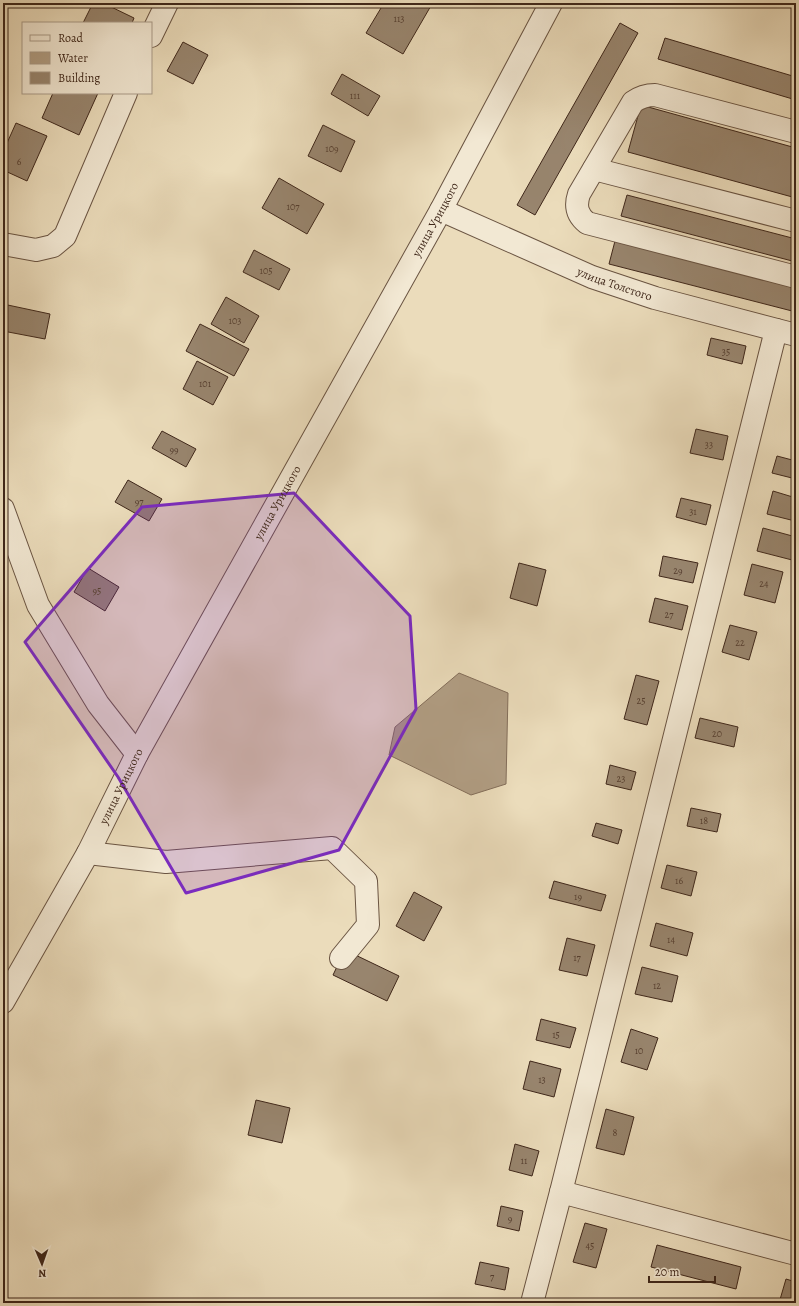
<svg xmlns="http://www.w3.org/2000/svg" width="799" height="1306" font-family="Alegreya,serif">
<rect width="100%" height="100%" fill="#ebdcbb"/>
<filter id="stains"><feTurbulence type="fractalNoise" baseFrequency=".005" numOctaves="4"/><feColorMatrix values="0 0 0 0 .2 0 0 0 0 .09 0 0 0 0 .02 0 0 0 .5 -.17"/></filter>
<radialGradient id="worn" r=".72"><stop offset=".6" stop-color="#630" stop-opacity="0"/><stop offset="1" stop-color="#630" stop-opacity=".3"/></radialGradient>
<path fill="#b19e84" stroke="#836e5a" d="M459,673l49,20 -2,91 -35,11 -82,-40 6,-28z"/>
<path fill="#98856e" stroke="#3f271a" d="M93,3h10l31,15 -2,5h-49z
M384,3l48,1 -29,50 -37,-21z
M620,23l18,10 -103,182 -18,-10z
M665,38l131,39v23l-138,-41z
M183,42l25,13 -15,29 -26,-13z
M342,74l38,22 -12,20 -37,-22z
M53,93h45l-19,42 -37,-17z
M641,105l155,43v50l-168,-46z
M16,123l31,13 -20,45 -24,-11v-18z
M323,125l32,16 -14,31 -33,-16z
M279,178l45,26 -17,30 -45,-26z
M627,195l169,44v23l-175,-46z
M615,241l181,47v24l-187,-48z
M254,250l36,19 -11,21 -36,-18z
M226,297l33,19 -15,27 -33,-19z
M3,304l47,10 -5,25 -42,-8z
M200,324l49,25 -15,27 -48,-25z
M711,338l35,8 -4,18 -35,-9z
M197,361l31,16 -15,28 -30,-16z
M696,429l32,7 -5,24 -33,-7z
M162,431l34,18 -10,18 -34,-19z
M777,456l19,5v18l-24,-6z
M128,480l34,19 -13,22 -34,-19z
M773,491l23,7v19l-1,4 -28,-7z
M681,498l30,7 -5,20 -30,-8z
M763,528l33,9v24l-39,-10z
M663,556l35,7 -5,20 -34,-7z
M519,563l27,7 -9,36 -27,-8z
M752,564l31,8 -8,31 -31,-8z
M88,568l31,19 -14,24 -31,-19z
M655,598l33,8 -6,24 -33,-8z
M730,625l27,7 -8,28 -27,-8z
M636,675l23,6 -12,44 -23,-6z
M700,718l38,9 -4,20 -39,-9z
M610,765l26,7 -5,18 -25,-6z
M691,808l30,6 -4,18 -30,-6z
M596,823l26,7 -4,14 -26,-8z
M667,865l30,7 -6,24 -30,-8z
M554,881l52,14 -5,16 -52,-13z
M414,892l28,15 -18,34 -28,-15z
M656,923l37,10 -6,23 -37,-10z
M567,938l28,7 -8,31 -28,-6z
M345,950l54,26 -12,25 -54,-26z
M642,967l36,9 -6,26 -37,-8z
M541,1019l35,9 -6,20 -34,-8z
M631,1029l27,9 -11,32 -26,-8z
M530,1061l31,8 -7,28 -31,-8z
M256,1100l34,8 -8,35 -34,-8z
M606,1109l28,8 -10,38 -28,-7z
M515,1144l24,7 -7,25 -23,-6z
M501,1206l22,5 -4,20 -22,-5z
M585,1223l22,6 -11,39 -23,-6z
M657,1245l84,22 -5,22 -85,-22z
M480,1262l29,6 -4,22 -30,-6z
M786,1279l10,3v21h-17z"/>
<g fill="none" stroke-linecap="round" stroke-linejoin="round">
<defs>
<g id="minor">
<path d="M151,36l16,-33"/>
<path d="M796,132l-141,-37c-9,0 -15,2 -22,7l-54,92c-4,12 -2,21 8,29l209,54"/>
<path d="M594,169l202,52"/>
<path id="s1" d="M441,210l151,67 63,21 141,37"/>
<path d="M3,244l33,6 17,-4 12,-10 61,-143"/>
<path d="M3,509l35,96 60,99 39,50"/>
<path d="M88,853l78,9 166,-14 34,33 2,44 -27,33"/>
<path id="s2" d="M3,1002l85,-149 49,-99 304,-544 110,-207"/>
<path d="M561,1192l235,62"/>
<path d="M532,1303l29,-111 215,-862"/>
</g>
</defs>
<use href="#minor" stroke="#6a5442" stroke-width="24"/>
<use href="#minor" stroke="#f2e8d3" stroke-width="22"/>
</g>
<path fill="#7b2cbf" fill-opacity="0.2" stroke="#7b2cbf" stroke-width="3" stroke-linejoin="round" d="M294,493l116,123 6,93 -77,141 -153,43 -68,-116 -93,-135 117,-135z"/>
<g text-anchor="middle" dominant-baseline="central" stroke-width="4" stroke-linejoin="round" paint-order="stroke">
<g font-size="10" fill="#553e2f">
<text x="399" y="18">113</text>
<text x="355" y="95">111</text>
<text x="332" y="148">109</text>
<text x="19" y="161">6</text>
<text x="293" y="206">107</text>
<text x="266" y="270">105</text>
<text x="235" y="320">103</text>
<text x="726" y="351">35</text>
<text x="205" y="383">101</text>
<text x="709" y="444">33</text>
<text x="174" y="449">99</text>
<text x="139" y="501">97</text>
<text x="693" y="511">31</text>
<text x="678" y="570">29</text>
<text x="764" y="583">24</text>
<text x="97" y="590">95</text>
<text x="669" y="614">27</text>
<text x="740" y="642">22</text>
<text x="641" y="700">25</text>
<text x="717" y="733">20</text>
<text x="621" y="778">23</text>
<text x="704" y="820">18</text>
<text x="679" y="880">16</text>
<text x="578" y="896">19</text>
<text x="671" y="939">14</text>
<text x="577" y="957">17</text>
<text x="657" y="985">12</text>
<text x="556" y="1034">15</text>
<text x="639" y="1050">10</text>
<text x="542" y="1079">13</text>
<text x="615" y="1132">8</text>
<text x="524" y="1160">11</text>
<text x="510" y="1218">9</text>
<text x="590" y="1245">45</text>
<text x="492" y="1276">7</text>
</g>
<g font-size="12" fill="#3f271a" stroke="#f2e8d3">
<text stroke="none"><textPath href="#s2" startOffset="894">улица Урицкого</textPath></text>
<text stroke="none"><textPath href="#s1" startOffset="189">улица Толстого</textPath></text>
<text stroke="none"><textPath href="#s2" startOffset="570">улица Урицкого</textPath></text>
<text stroke="none"><textPath href="#s2" startOffset="246">улица Урицкого</textPath></text>
</g>
</g>
<rect width="799" height="1306" fill="none" stroke="#ebdcbb" stroke-width="16"/>
<rect x="4" y="4" width="791" height="1298" fill="none" stroke="#3f271a" stroke-width="2"/>
<rect x="8" y="8" width="783" height="1290" fill="none" stroke="#3f271a"/>
<rect x="22" y="22" width="130" height="72" fill="#f2e8d3" stroke="#aa9b89"/>
<rect x="30" y="35" width="20" height="6" fill="#f2e8d3" stroke="#aa9b89"/>
<text x="58" y="42" font-size="12" fill="#3f271a">Road</text>
<rect x="30" y="52" width="20" height="12" fill="#b19e84" stroke="#aa9b89"/>
<text x="58" y="62" font-size="12" fill="#3f271a">Water</text>
<rect x="30" y="72" width="20" height="12" fill="#98856e" stroke="#aa9b89"/>
<text x="58" y="82" font-size="12" fill="#3f271a">Building</text>
<g transform="translate(42 1264) rotate(178)" stroke="#f2e8d3" stroke-width="3" paint-order="stroke">
<path d="M0-3L7 15L0 10L-7 15Z" fill="#3f271a"/>
<text y="-6" font-size="11" font-weight="bold" text-anchor="middle" fill="#3f271a">N</text>
</g>
<path d="M649 1276v6h66v-6" fill="none" stroke="#3f271a" stroke-width="2"/>
<text x="655" y="1276" font-size="12" fill="#3f271a" stroke="#f2e8d3" stroke-width="3" paint-order="stroke">20 m</text>
<rect width="100%" height="100%" filter="url(#stains)"/>
<rect width="100%" height="100%" fill="url(#worn)"/>
</svg>
